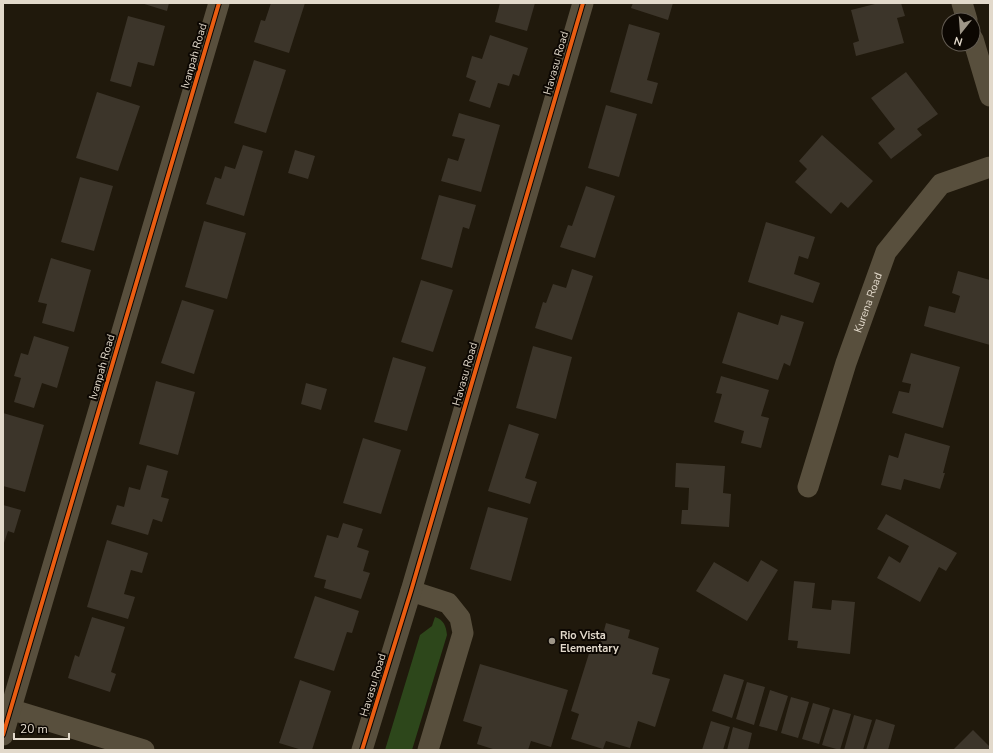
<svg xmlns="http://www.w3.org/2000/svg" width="993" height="753" font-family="'Nunito Sans',sans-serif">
<rect width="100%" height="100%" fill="#20190c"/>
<path fill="#2d471b" d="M435,617c9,3 11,9 12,18l-35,115h-27l35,-115 12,-9z"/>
<path fill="#3c352a" d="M141,3h28l-2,8z
M271,3h34l-16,50 -35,-11 7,-22 4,1z
M500,3h35l-8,28 -32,-9z
M633,3h40l-5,17 -37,-12z
M879,3h22l4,13 -8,2 7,25 -48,13 -3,-13 6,-2 -8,-31z
M128,16l37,10 -11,40 -16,-4 -7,25 -21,-6z
M629,24l31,9 -13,47 11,3 -6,21 -42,-12z
M490,35l38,13 -9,28 -6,-2 -4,12 -11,-3 -8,25 -21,-7 7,-20 -10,-4 6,-21 10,3z
M254,60l32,10 -20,63 -32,-10z
M906,72l32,42 -21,15 5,6 -31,24 -13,-16 17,-14 -24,-31z
M97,92l43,14 -22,65 -42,-13z
M606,105l31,9 -18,63 -31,-9z
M459,113l41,12 -19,67 -40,-11 7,-23 10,3 7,-22 -13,-3z
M822,135l51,46 -25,27 -7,-6 -10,12 -36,-32 12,-13 -8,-8z
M243,145l20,6 -19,65 -38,-12 9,-27 6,2 4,-13 10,3z
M295,150l20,6 -7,23 -20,-6z
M80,177l33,9 -19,65 -33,-9z
M586,186l29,10 -20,62 -35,-11 8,-22 4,1z
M439,195l37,10 -7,24 -6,-2 -11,41 -31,-9z
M204,221l42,12 -19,66 -42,-12z
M766,222l49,15 -7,22 -9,-3 -5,18 26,9 -7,20 -65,-21z
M51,258l40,12 -17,62 -32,-9 5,-19 -9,-2z
M572,269l21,7 -21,64 -37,-12 8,-26 3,1 7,-19 13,4z
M958,271l32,9v65l-66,-19 5,-20 26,7 5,-17 -8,-3z
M421,280l32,10 -20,62 -32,-10z
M182,300l32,10 -20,64 -33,-11z
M738,312l40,13 3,-10 23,7 -14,44 -6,-3 -6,17 -56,-17z
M34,336l35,11 -12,41 -15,-5 -8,25 -20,-6 7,-24 -7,-2 7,-23 7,2z
M533,346l39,11 -16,62 -40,-11z
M911,353l49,14 -17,61 -51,-15 7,-22 10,2 2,-9 -9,-2z
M393,357l33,10 -19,64 -33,-9z
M721,376l48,14 -8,26 8,2 -8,30 -20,-5 3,-12 -30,-9 8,-28 -6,-1z
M156,381l39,11 -17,63 -39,-11z
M306,383l21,6 -6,21 -20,-6z
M3,413l41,12 -19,67 -22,-6z
M509,424l30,10 -14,44 12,4 -7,22 -42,-13z
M905,433l45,13 -7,27h2l-5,16 -36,-10 -3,11 -20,-5 8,-30 9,3z
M363,438l38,12 -20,64 -38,-11z
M676,463l49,3 -2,27 8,1 -2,33 -48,-3 1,-14h6l1,-22 -14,-1z
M147,465l21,6 -7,26 8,2 -7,23 -9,-3 -5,16 -37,-11 6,-19 7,2 5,-20 11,3z
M3,505l18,5 -7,23 -6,-2 -5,15z
M488,507l40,11 -17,63 -41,-12z
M886,514l71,39 -11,18 -7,-4 -19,35 -43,-24 12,-22 11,7 9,-17 -32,-17z
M343,523l20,6 -6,18 12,4 -6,20 7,2 -9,26 -37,-11 2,-8 -12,-3 13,-42 11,3z
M107,540l41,13 -6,20 -11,-3 -7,24 11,3 -7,22 -41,-12z
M761,560l17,10 -31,51 -51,-30 18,-29 34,20z
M794,581l21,2 -3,25 19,2 1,-10 23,2 -5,52 -53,-6 1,-7 -10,-1z
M315,596l44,15 -7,22 -5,-1 -13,39 -40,-13z
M92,617l33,10 -14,45 5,2 -6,18 -42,-14 7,-23 4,2z
M606,623l24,7 -2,8 31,10 -7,26 18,5 -15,48 -17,-6 -8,27 -24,-7 -3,8 -32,-10 8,-25 -8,-3 20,-64 8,2z
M480,664l88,26 -17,57 -20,-6 -3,9h-32l-19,-6 5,-17 -19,-6z
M724,674l20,6 -12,38 -20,-7z
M300,680l31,11 -19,59h-10l-23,-7z
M747,682l18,5 -11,38 -18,-6z
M770,690l18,6 -11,35 -18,-5z
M791,697l18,5 -11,36 -17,-5z
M813,703l17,5 -11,36 -17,-5z
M833,709l18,5 -11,36 -18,-5z
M854,715l18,5 -9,30h-19z
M876,719l19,6 -7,25h-22z
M711,721l19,6 -7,23h-21z
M733,727l19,6 -4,17h-21z
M973,730l17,17v3h-37z"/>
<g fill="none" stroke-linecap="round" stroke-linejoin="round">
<g stroke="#584f3d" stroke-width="21">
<path d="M962,3l5,17"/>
<path d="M973,39l17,57"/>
<path id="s1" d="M808,487l38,-124 40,-111 55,-68 49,-17"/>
<path d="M411,591l37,12 12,15 3,15 -35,117"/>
<path d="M3,707l141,43"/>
<path d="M3,735l216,-732"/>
<path d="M362,750l49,-159 172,-588"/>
</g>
<defs>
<path id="cycleway" d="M3,735l216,-732
M362,750l49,-159 172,-588"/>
</defs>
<use href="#cycleway" stroke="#0c0702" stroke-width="6"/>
<use href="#cycleway" stroke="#e95d12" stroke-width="4"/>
</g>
<circle fill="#9e9688" stroke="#0c0702" stroke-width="1.5" cx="552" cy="641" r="4"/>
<g text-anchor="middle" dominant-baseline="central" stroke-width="4" stroke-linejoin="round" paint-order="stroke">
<g font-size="11" fill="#e2d9cb" stroke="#0c0702">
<text transform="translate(194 56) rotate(-74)">Ivanpah Road</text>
<text transform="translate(556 63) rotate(-74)">Havasu Road</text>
<text stroke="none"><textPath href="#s1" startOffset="194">Kurena Road</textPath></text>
<text transform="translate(102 367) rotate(-74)">Ivanpah Road</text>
<text transform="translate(465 374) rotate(-74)">Havasu Road</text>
<text transform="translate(373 685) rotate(-73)">Havasu Road</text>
</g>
<g font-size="11" font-weight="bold" fill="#e2d9cb" stroke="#0c0702" text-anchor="start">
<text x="560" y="635">Rio Vista<tspan x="560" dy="13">Elementary</tspan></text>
</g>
</g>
<rect width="993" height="753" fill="none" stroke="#e2d9cb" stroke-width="8"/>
<g transform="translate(961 32) rotate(197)"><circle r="19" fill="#0c0702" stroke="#625b52"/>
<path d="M0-3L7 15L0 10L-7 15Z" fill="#9e9688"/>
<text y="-6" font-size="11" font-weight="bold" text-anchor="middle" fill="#e2d9cb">N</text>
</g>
<path d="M14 733v6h55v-6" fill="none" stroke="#e2d9cb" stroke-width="2"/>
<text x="20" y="733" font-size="12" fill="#e2d9cb" stroke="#0c0702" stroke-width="3" paint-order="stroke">20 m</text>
</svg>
